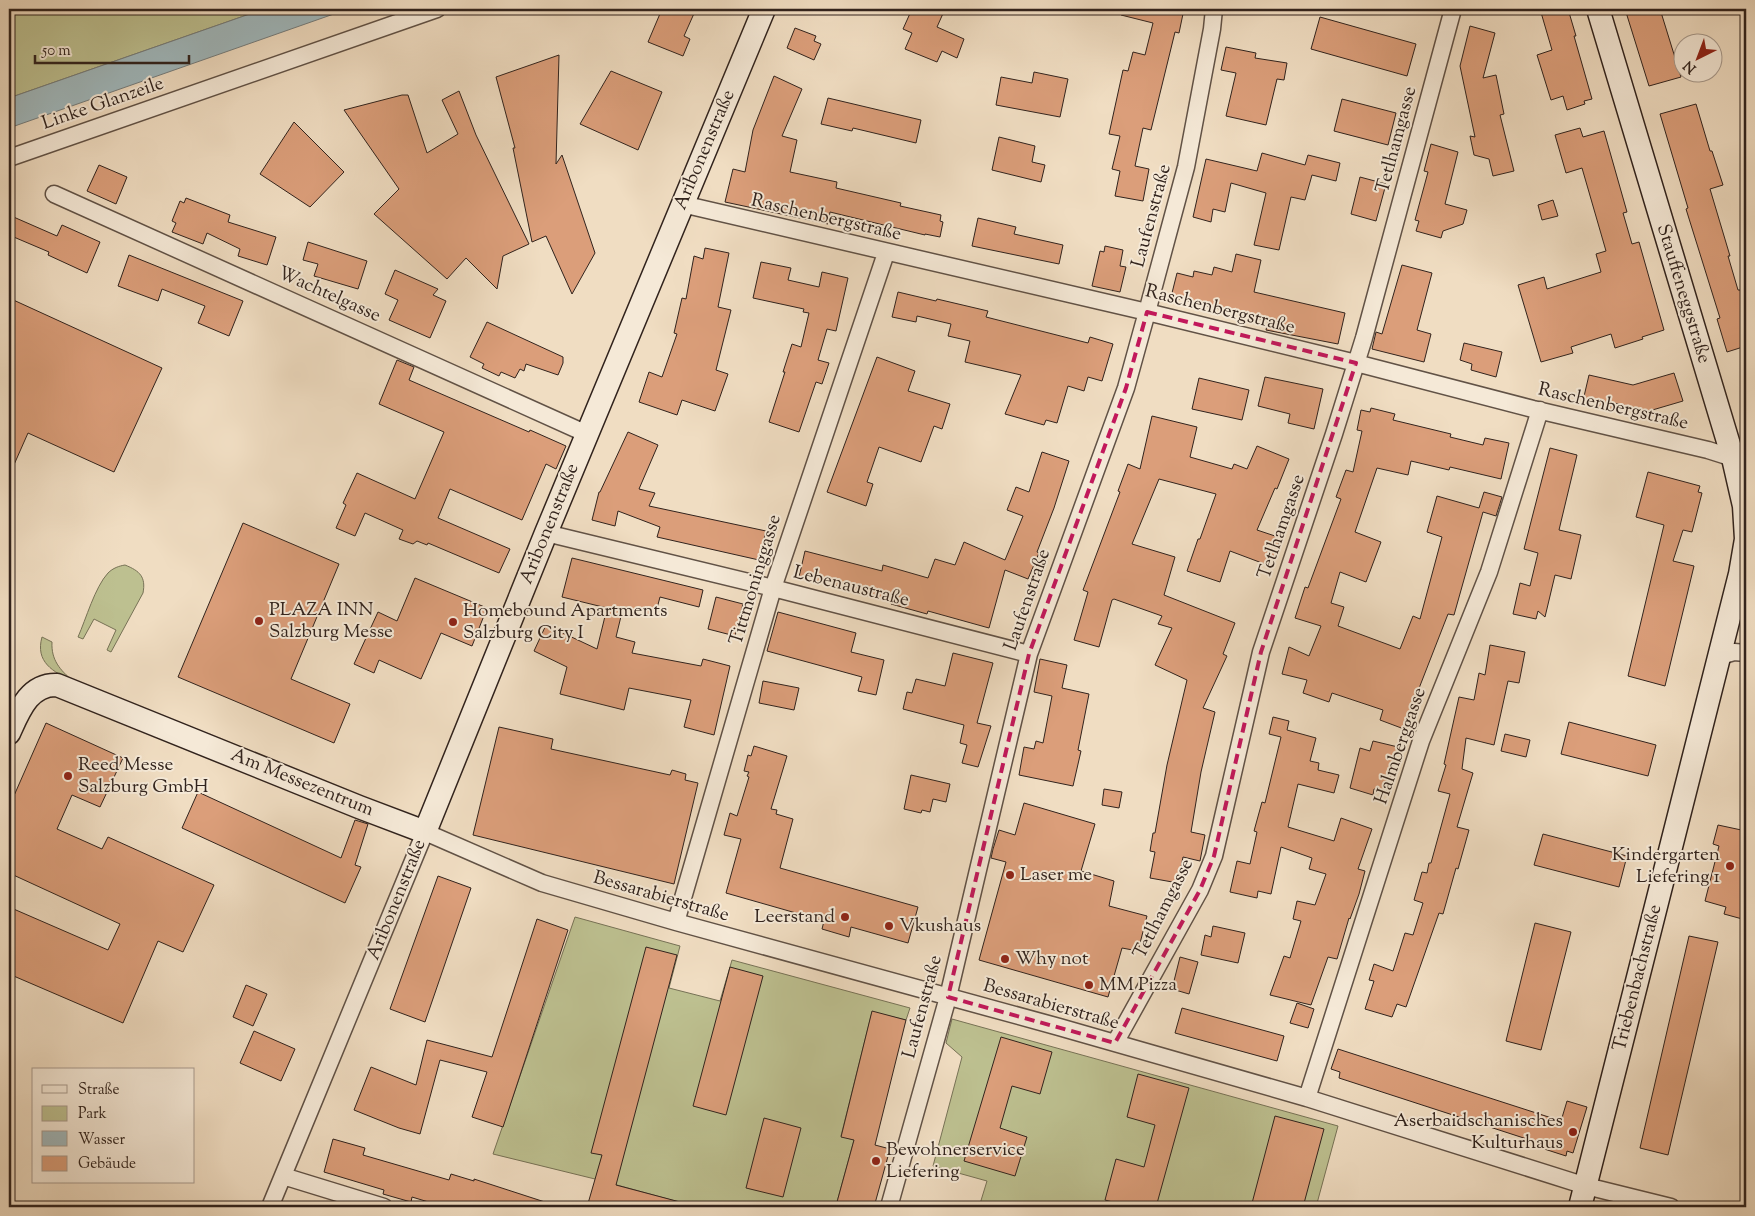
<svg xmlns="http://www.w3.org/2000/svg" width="1755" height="1216" font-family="'Sorts Mill Goudy',serif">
<rect width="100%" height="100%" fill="#f0ddc2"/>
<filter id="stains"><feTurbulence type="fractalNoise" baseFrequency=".004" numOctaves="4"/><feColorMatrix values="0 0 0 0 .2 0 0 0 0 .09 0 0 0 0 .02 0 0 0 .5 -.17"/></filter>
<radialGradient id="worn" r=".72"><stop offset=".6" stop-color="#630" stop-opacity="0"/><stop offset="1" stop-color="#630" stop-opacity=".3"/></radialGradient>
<path fill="#bdc090" stroke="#777256" d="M9,9h255l-255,89z
M125,565c15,6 21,12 18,28l-32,59 -4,-2 9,-20 -22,-11 -11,20 -5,-2c8,-18 17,-50 30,-64 5,-5 11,-7 17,-8z
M42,637l10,5c-1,18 8,28 21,39 -20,-9 -38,-19 -31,-44z
M575,917l105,29 -11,42 51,13 12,-41 178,48 -4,12 -34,-8 -31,124 13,4 -17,62 19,5h-159l-102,-28 -102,-25z
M952,1019l386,107 -22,81h-337l8,-26 -54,-15 29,-109 -16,-14z"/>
<path fill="#a0b9be" stroke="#747d7e" d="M264,9h84l-339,119v-30z"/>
<path fill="#db9e7a" stroke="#31231d" d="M662,9h34l-12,27 6,3 -7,17 -35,-14z
M912,9h33l-8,18 27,12 -7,19 -15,-7 -5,11 -32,-13 7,-16 -9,-4z
M1122,9h62l-5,24 -4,-1 -24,98 -8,-2 -8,38 14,3 -6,32 -28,-5 5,-25 -8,-2 8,-33 -11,-2 14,-64 5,1 5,-19 12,3 8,-32 -32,-8z
M1540,9h28l8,27h-2l18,63 -8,2 1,3 -18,6 -4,-14 -12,4 -14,-45 15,-5z
M1625,9h35l21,68 -32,9z
M1320,17l96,27 -9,32 -96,-27z
M1470,26l25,7 -12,45 13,-3 8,39 -4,1 14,56 -21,5 -4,-17 -15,-4 -4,-19 5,1 -15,-71z
M795,28l21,8 -2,5 7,3 -7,16 -27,-12z
M1226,47l30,6 -1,5 32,5 -3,17 -7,-1 -11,46 -40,-9 10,-43 -15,-3z
M559,55l-3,109 6,-9 33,98 -23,41 -26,-58 -14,6 -19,-94h2l-19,-71z
M611,71l51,21 -24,58 -58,-26z
M1034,72l34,7 -8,38 -64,-12 5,-28 31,6z
M774,76l28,13 -20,47 15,4 -7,32 47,10 -1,6 65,15 -1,3 41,9 -1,6 3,1 -3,15 -15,-3v1l-95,-23 -2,12 -103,-22 8,-33 12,3 8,-42z
M459,91l17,44 53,109 -26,12 -6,33 -31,-31 -19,21 -73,-65 25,-25 -55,-79 58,-15h6l19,58 31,-19 -16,-34z
M828,98l93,22 -5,23 -63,-15 -1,3 -31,-7z
M1342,99l54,14 -8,32 -54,-14z
M1696,104l14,47h2l11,34 -13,4 20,67h-2l10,34h2l1,2 5,-1v55l-19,6 -10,-33 3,-1 -34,-109 2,-1 -28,-94z
M294,122l50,50 -34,35 -50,-33z
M1580,128l3,9 21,-6 23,81 -4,1 9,31 7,-2 25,88 -22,7 1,2 -28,9 -4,-14 -40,13 2,6 -32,9 -23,-77 26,-8 3,12 54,-17 -5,-18 10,-3 -24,-83 -16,5 -11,-38z
M999,137l36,9 -3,16 13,3 -4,17 -49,-12z
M1431,144l27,8 -13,52 22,6 -4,14 -20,7 -2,7 -25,-7 3,-10 -4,-1 13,-48 -4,-1z
M1262,153l43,12 3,-10 32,8 -4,18 -24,-6 -7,25 -14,-3 -12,53 -25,-5 12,-52 -35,-10 -6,29 -12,-3 -2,13 -18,-5 13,-58 51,12z
M99,165l28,12 -11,27 -29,-13z
M1360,177l26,7 -10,37 -25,-7z
M186,198l44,17 -2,7 48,15 -9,28 -29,-9 2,-7 -33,-16 -4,11 -31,-12 4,-9 -4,-2 8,-20 4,2z
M1553,200l5,16 -16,4 -4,-15z
M9,215l48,21 5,-11 38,17 -13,31 -39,-18 1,-3 -40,-17z
M978,218l38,9 -2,7 49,11 -4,19 -87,-18z
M308,242l59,19 -9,28 -44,-13 4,-12 -15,-4z
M1105,246l18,4 -3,16 6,1 -6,25 -28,-6 8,-35 4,1z
M705,248l24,5 -11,54 13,3 -15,60 12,4 -13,37 -33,-11 -5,15 -38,-13 10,-30 13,5 15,-43 -3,-1 8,-35 4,1 8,-43 9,3z
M1236,254l25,6 -7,32 91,21 -7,31 -72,-14 2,-9 -97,-24 6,-24 16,4 1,-6 18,4 2,-8 18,5z
M129,255l114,46 -14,35 -31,-13 7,-17 -43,-17 -4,12 -40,-15z
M761,262l30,6 -3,12 31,7 3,-15 26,6 -12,53 -9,-2 -9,31 11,3 -7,21 -6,-2 -17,50 -30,-10 16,-50h-2l9,-28 9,3 8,-34 -6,-1 1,-3 -51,-11z
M1402,265l30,8 -15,57 14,4 -7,28 -52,-13 4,-17 6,2z
M395,270l43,19 -5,6 13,6 -16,37 -41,-18 9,-20 -13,-6z
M898,292l38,9 1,-2 51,12 -2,6 102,26 2,-6 23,7 -11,37 -14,-4 -4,14 -16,-5 -11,37 -11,-3 -2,5 -39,-11 16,-39 -56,-13 5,-21 -22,-5 3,-12 -34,-8 -1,6 -24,-5z
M9,298l153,70 -48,104 -86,-39 -19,43z
M487,322l76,35v6l-5,12 -32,-11 -2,7 -4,-2 -5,9 -14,-6 -2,4 -17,-8 2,-4 -14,-7z
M1464,343l38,9 -6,25 -25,-7 1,-6 -12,-4z
M877,357l38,14 -7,20 42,13 -8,25 -8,-3 -13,36 -42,-15 -12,35 6,2 -7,22 -39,-14z
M397,360l17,7 -5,13 120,52 1,-2 36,16 -10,23 -10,-5 -24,56 -72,-31 -12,29 72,31 -11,24 -71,-30 -1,2 -10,-4 -4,3 -14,-5 4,-9 -38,-17 -10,23 -19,-8 10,-23 -3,-2 14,-30 58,26 29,-67 -65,-28z
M1674,373l9,28 -34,10 -35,-8 -3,9 -29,-7 7,-30 44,10z
M1265,377l58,12 -9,40 -26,-6 2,-9 -32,-8z
M1199,378l50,12 -7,30 -50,-11z
M1371,408l24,6 -2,6 58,14 -1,3 33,8 2,-7 24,5 -8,36 -51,-12 -1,3 -38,-9 -3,14 -31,-7 -22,64 26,10 -15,40 -26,-10 -9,31 13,4 -6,19 62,23 13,-33 7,3 22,-82 -15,-5 10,-36 42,12 5,-16 18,5 -6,19 -13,-4 -29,103 -6,-1 -32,82 2,1 -8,25 -3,-1 -3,8 -24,-9 3,-10 -51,-17 -3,9 -26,-9 4,-13 -25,-6 7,-27 20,9 12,-30 -26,-8 10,-31 3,1 33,-89 -5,-2 10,-27 7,2 9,-41 -5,-1 4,-20 9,2z
M1152,416l45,11 -7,30 42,12 2,-5 13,5 10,-23 32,13 -12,30 -2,-1 -18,42 24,8 -11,28 -40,-15 -10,31 -33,-11 11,-32h2l16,-45 -57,-15 -27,65 43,13 -11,38 71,28 -12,31 4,2 -24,52 12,4 -14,60 -10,60 14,3 -5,26 -17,-4 -5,26 -28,-5 5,-26 -5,-1 3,-18h2l12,-68 20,-85 -32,-15 17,-37 -14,-4 4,-8 -48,-17 -2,1 -13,47 -25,-7 14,-48 -5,-2 37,-98 -2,-1 10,-27 12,5z
M628,432l30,13 -19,44 16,4 -6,13 117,25 -7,29 -102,-23 3,-10 -42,-16 -3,15 -23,-6 7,-28h1z
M1550,448l27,7 -18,75 22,5 -10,44 -16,-4 -10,42 -7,-6 -2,8 -23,-5 7,-31 10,3 8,-33 -14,-4z
M1042,452l27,9 -15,47 -17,44 2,1 -11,26 -23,-9 -16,58 -61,-17 -1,3 -36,-10 1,-2 -43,-11v-2l-50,-12 6,-26 77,20 1,-6 45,13 7,-19 20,6 9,-23 41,18 18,-44 -16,-6 9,-23 13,5z
M1648,472l52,14 -2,6 4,1 -10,39 -9,-2 -10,31 21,5 -29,120 -37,-10 36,-151 -28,-8z
M243,523l96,41 -48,115 59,25 -16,39 -156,-66z
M572,558l131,32 -4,17 -39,-10 -5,19 -32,-8 -7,29 19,5 -3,11 69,13 2,-7 27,7 -16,69 -30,-8 7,-27 -62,-12 -5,22 -64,-16 7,-27 -33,-16 12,-26 51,24 10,-41 -45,-11z
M415,578l72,30 -15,38 -31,-13 -20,46 -42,-19 -5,13 -20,-9 24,-52 19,9z
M716,597l27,7 -8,32 -27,-7z
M778,612l78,21 -5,19 33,8 -8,35 -18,-4 4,-14 -95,-26z
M1490,645l35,7 -6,31 -11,-2 -14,64 -28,-7 -4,31 11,4 -16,54 12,3 -11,39 -2,-1 -13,46 -4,-1 -33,94 -9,-3 -5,13 -27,-8 9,-28 -5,-1 5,-16 19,7 12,-38 8,2 10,-32 -9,-3 8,-28 5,1 2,-10h2l19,-69 -12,-3 8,-26 -2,-1 15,-67 15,3 5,-27 6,2z
M953,653l40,10 -16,60 14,3 -13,41 -16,-4 5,-18 -7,-2 4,-18 -61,-16 4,-17 5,1 4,-14 29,7z
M1040,659l27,6 -5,23 27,6 -11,56 3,1 -8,35 -54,-11 5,-28 10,2 2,-8 7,2 9,-47 -18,-4z
M763,681l36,7 -5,22 -35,-7z
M1273,717l16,4 -2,9 29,8 -6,23 9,2 -1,7 21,5 -5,18 -36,-9 -10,43 46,14 7,-23 31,11 -14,40 7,2 -6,23 -9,25 -1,-1 -12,41 -9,-2 -17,48 -41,-10 14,-39 6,2 11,-37 -8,-2 4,-18 18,4 11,-31 -17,-5 3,-11 -31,-11 -10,47 -13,-3 -1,7 -27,-6 7,-31 13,3 7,-32 -3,-1 8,-29 3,1 16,-66 -12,-3z
M1569,722l87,23 -8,31 -87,-22z
M46,723l77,35 -23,49 -28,-12 -15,34 45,20 6,-12 106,48 -31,67 -25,-11 -35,82 -114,-49v-67l99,43 12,-26 -111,-51v-66z
M499,727l54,12 -2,10 119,26 2,-5 14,4 -1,6 13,3 -24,101 -201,-49z
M1505,734l25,6 -4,17 -25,-6z
M1373,741l25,6 -12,45 -12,-3 -1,6 -23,-7 10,-40 10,3z
M754,746l33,10 -16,53 6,1 -1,4 17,5 -13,49 138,39 -10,36 -57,-16 -2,10 -27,-8 2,-8 -98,-28 15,-54 -17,-4 6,-22 7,3 12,-39 -2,-1 2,-4 -5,-1 4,-16 3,1z
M911,775l39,9 -4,18 -13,-3 -3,13 -8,-2 -1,3 -17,-4z
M1104,789l18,3 -3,16 -17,-3z
M198,792l143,66 14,-38 13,4 -13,41 6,2 -16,36 -163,-75z
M1024,803l71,21 -14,47 33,10 -5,25 38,10 -9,35 -16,-3 -14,49 -129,-37 27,-98 -15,-4 2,-9 6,-19 16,5z
M1718,825l28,6v89l-22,-6 2,-7 -21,-6 14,-55 -6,-2z
M1543,834l84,22 -8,31 -85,-22z
M438,876l33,12 -46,134 -35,-13z
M537,919l31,11 -65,197 -31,-10 15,-45 -47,-12 -20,74 -21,-6 -45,-18 17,-43 45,18 11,-45 65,17z
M1535,923l36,9 -30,118 -35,-9z
M1213,926l32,7 -7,30 -37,-8 4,-20 6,2z
M1689,936l29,6 -50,213 -28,-7z
M646,947l31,8 -61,230 64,17 -1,5h-92l15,-52 -11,-2z
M1180,957l18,5 -9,32 -17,-5z
M730,967l33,9 -37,139 -33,-9z
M246,985l21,9 -14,32 -20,-9z
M1297,1003l17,6 -6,19 -18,-5z
M1182,1008l102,28 -7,25 -102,-28z
M872,1011l34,9 -31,125 15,4 -16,58h-18l-19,-5 17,-62 -13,-3z
M254,1031l41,18 -14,32 -41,-18z
M1001,1037l51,15 -12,42 -28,-8 -12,42 27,9 -12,39 -51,-15z
M1338,1049l223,72 6,-20 20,6 -14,46 -6,-2 -1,5 -31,-10 1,-4 -197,-64 1,-6 -9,-3z
M1138,1074l51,14 -33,119h-24l-27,-7 11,-41 28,8 11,-42 -28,-8z
M1275,1116l49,13 -21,78h-52z
M764,1118l37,10 -18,69 -37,-9z
M333,1139l32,9 -2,7 86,25 2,-6 23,7v-2l77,25 -1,3h-105l-33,-10 -1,5 -28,-8 1,-4 -60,-18z"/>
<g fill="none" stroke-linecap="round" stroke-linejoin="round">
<defs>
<path id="street" d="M9,158l428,-149
M54,194l533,240
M682,204l465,108 209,51 177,46 175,41 38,12
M546,533l227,55 256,66
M1720,656l14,-4 12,1
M676,922l97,-334 113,-335
M1115,1043l85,-153 14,-34 47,-204 73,-218 30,-96 89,-329
M1307,1098l114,-357 68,-169 51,-162
M283,1176l101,31
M270,1207l155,-375 117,51 134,39 383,105 248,71 279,88 85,21
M889,1207l59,-210 81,-343 97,-266 21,-76 39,-145 26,-138 2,-20"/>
<path id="secondary" d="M9,733c10,-22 20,-49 48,-48l302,122 66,25 121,-299 218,-524
M1580,1207l160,-633 6,-35 -2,-33 -11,-48 -135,-449"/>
</defs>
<use href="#street" stroke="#615246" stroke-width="19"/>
<use href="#secondary" stroke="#31231d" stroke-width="25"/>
<use href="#street" stroke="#f5e9d7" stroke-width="16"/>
<use href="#secondary" stroke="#f5e9d7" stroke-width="22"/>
</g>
<path fill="none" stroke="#c2185b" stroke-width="4" stroke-dasharray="10 6" stroke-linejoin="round" d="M1147,312l209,51 -95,289 -47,204 -14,34 -85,153 -167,-46 81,-343 97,-266z"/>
<g fill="#8f2418" stroke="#f5e9d7" stroke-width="2">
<circle cx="259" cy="621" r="5"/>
<circle cx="453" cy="622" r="5"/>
<circle cx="68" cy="776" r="5"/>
<circle cx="1730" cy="866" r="5"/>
<circle cx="1010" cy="875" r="5"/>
<circle cx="845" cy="917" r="5"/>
<circle cx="889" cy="926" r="5"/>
<circle cx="1005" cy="959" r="5"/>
<circle cx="1089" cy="985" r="5"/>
<circle cx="1573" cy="1132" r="5"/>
<circle cx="876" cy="1161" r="5"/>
</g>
<g text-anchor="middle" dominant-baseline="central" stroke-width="4" stroke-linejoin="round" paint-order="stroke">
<g font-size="19" fill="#31231d" stroke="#f5e9d7">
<text transform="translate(103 104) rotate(-19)">Linke Glanzeile</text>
<text transform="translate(1397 140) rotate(-75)">Tetlhamgasse</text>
<text transform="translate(705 150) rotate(-67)">Aribonenstraße</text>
<text transform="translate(1152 216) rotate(-75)">Laufenstraße</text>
<text transform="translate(826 218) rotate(13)">Raschenbergstraße</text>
<text transform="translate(1683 294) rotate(73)">Stauffeneggstraße</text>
<text transform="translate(329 295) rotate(24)">Wachtelgasse</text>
<text transform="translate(1220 310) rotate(14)">Raschenbergstraße</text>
<text transform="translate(1613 407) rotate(13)">Raschenbergstraße</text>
<text transform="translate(550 524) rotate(-68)">Aribonenstraße</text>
<text transform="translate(1282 527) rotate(-71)">Tetlhamgasse</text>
<text transform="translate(756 580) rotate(-73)">Tittmoninggasse</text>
<text transform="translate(851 587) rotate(14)">Lebenaustraße</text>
<text transform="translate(1028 600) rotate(-71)">Laufenstraße</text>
<text transform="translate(1401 746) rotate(-71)">Halmberggasse</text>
<text transform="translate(302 783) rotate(22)">Am Messezentrum</text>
<text transform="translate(661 897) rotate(16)">Bessarabierstraße</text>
<text transform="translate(397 900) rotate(-68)">Aribonenstraße</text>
<text transform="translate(1164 909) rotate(-63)">Tetlhamgasse</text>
<text transform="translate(1638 978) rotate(-76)">Triebenbachstraße</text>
<text transform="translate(1051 1005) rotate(16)">Bessarabierstraße</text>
<text transform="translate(923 1007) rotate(-75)">Laufenstraße</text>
</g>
<g font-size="19" fill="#31231d" stroke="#f5e9d7" text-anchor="start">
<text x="269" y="610">PLAZA INN<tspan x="269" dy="22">Salzburg Messe</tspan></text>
<text x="463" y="611">Homebound Apartments<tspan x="463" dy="22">Salzburg City I</tspan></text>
<text x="78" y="765">Reed Messe<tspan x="78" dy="22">Salzburg GmbH</tspan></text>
<text x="1720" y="855" text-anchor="end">Kindergarten<tspan x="1720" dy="22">Liefering 1</tspan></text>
<text x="1020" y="875">Laser me</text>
<text x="835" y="917" text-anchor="end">Leerstand</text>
<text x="899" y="926">Vkushaus</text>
<text x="1015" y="959">Why not</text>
<text x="1099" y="985">MM Pizza</text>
<text x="1563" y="1121" text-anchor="end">Aserbaidschanisches<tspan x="1563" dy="22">Kulturhaus</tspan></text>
<text x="886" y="1150">Bewohnerservice<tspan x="886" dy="22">Liefering</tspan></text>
</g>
</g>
<rect width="1755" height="1216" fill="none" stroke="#f0ddc2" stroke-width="30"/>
<rect x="10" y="10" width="1735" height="1196" fill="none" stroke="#31231d" stroke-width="2.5"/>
<rect x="15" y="15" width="1725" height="1186" fill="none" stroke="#31231d"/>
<rect x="32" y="1068" width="162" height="115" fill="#f5e9d7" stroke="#a79a8d"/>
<rect x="42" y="1085" width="25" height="8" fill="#f5e9d7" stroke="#a79a8d"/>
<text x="78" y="1094" font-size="15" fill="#31231d">Straße</text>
<rect x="42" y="1106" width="25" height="15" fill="#bdc090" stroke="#a79a8d"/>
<text x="78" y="1118" font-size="15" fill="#31231d">Park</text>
<rect x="42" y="1131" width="25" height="15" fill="#a0b9be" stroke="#a79a8d"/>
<text x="78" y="1144" font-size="15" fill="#31231d">Wasser</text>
<rect x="42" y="1156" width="25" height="15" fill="#db9e7a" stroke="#a79a8d"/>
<text x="78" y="1168" font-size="15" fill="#31231d">Gebäude</text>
<g transform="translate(1698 58) rotate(222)"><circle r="24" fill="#f5e9d7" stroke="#a79a8d"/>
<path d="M0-4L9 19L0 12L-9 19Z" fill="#8f2418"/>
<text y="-8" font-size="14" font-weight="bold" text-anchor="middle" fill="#31231d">N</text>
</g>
<path d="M35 55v8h154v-8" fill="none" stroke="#31231d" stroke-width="2.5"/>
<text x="42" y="55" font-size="15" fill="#31231d" stroke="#f5e9d7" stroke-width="4" paint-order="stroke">50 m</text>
<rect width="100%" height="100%" filter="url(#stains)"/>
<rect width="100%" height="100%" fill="url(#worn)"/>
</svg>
